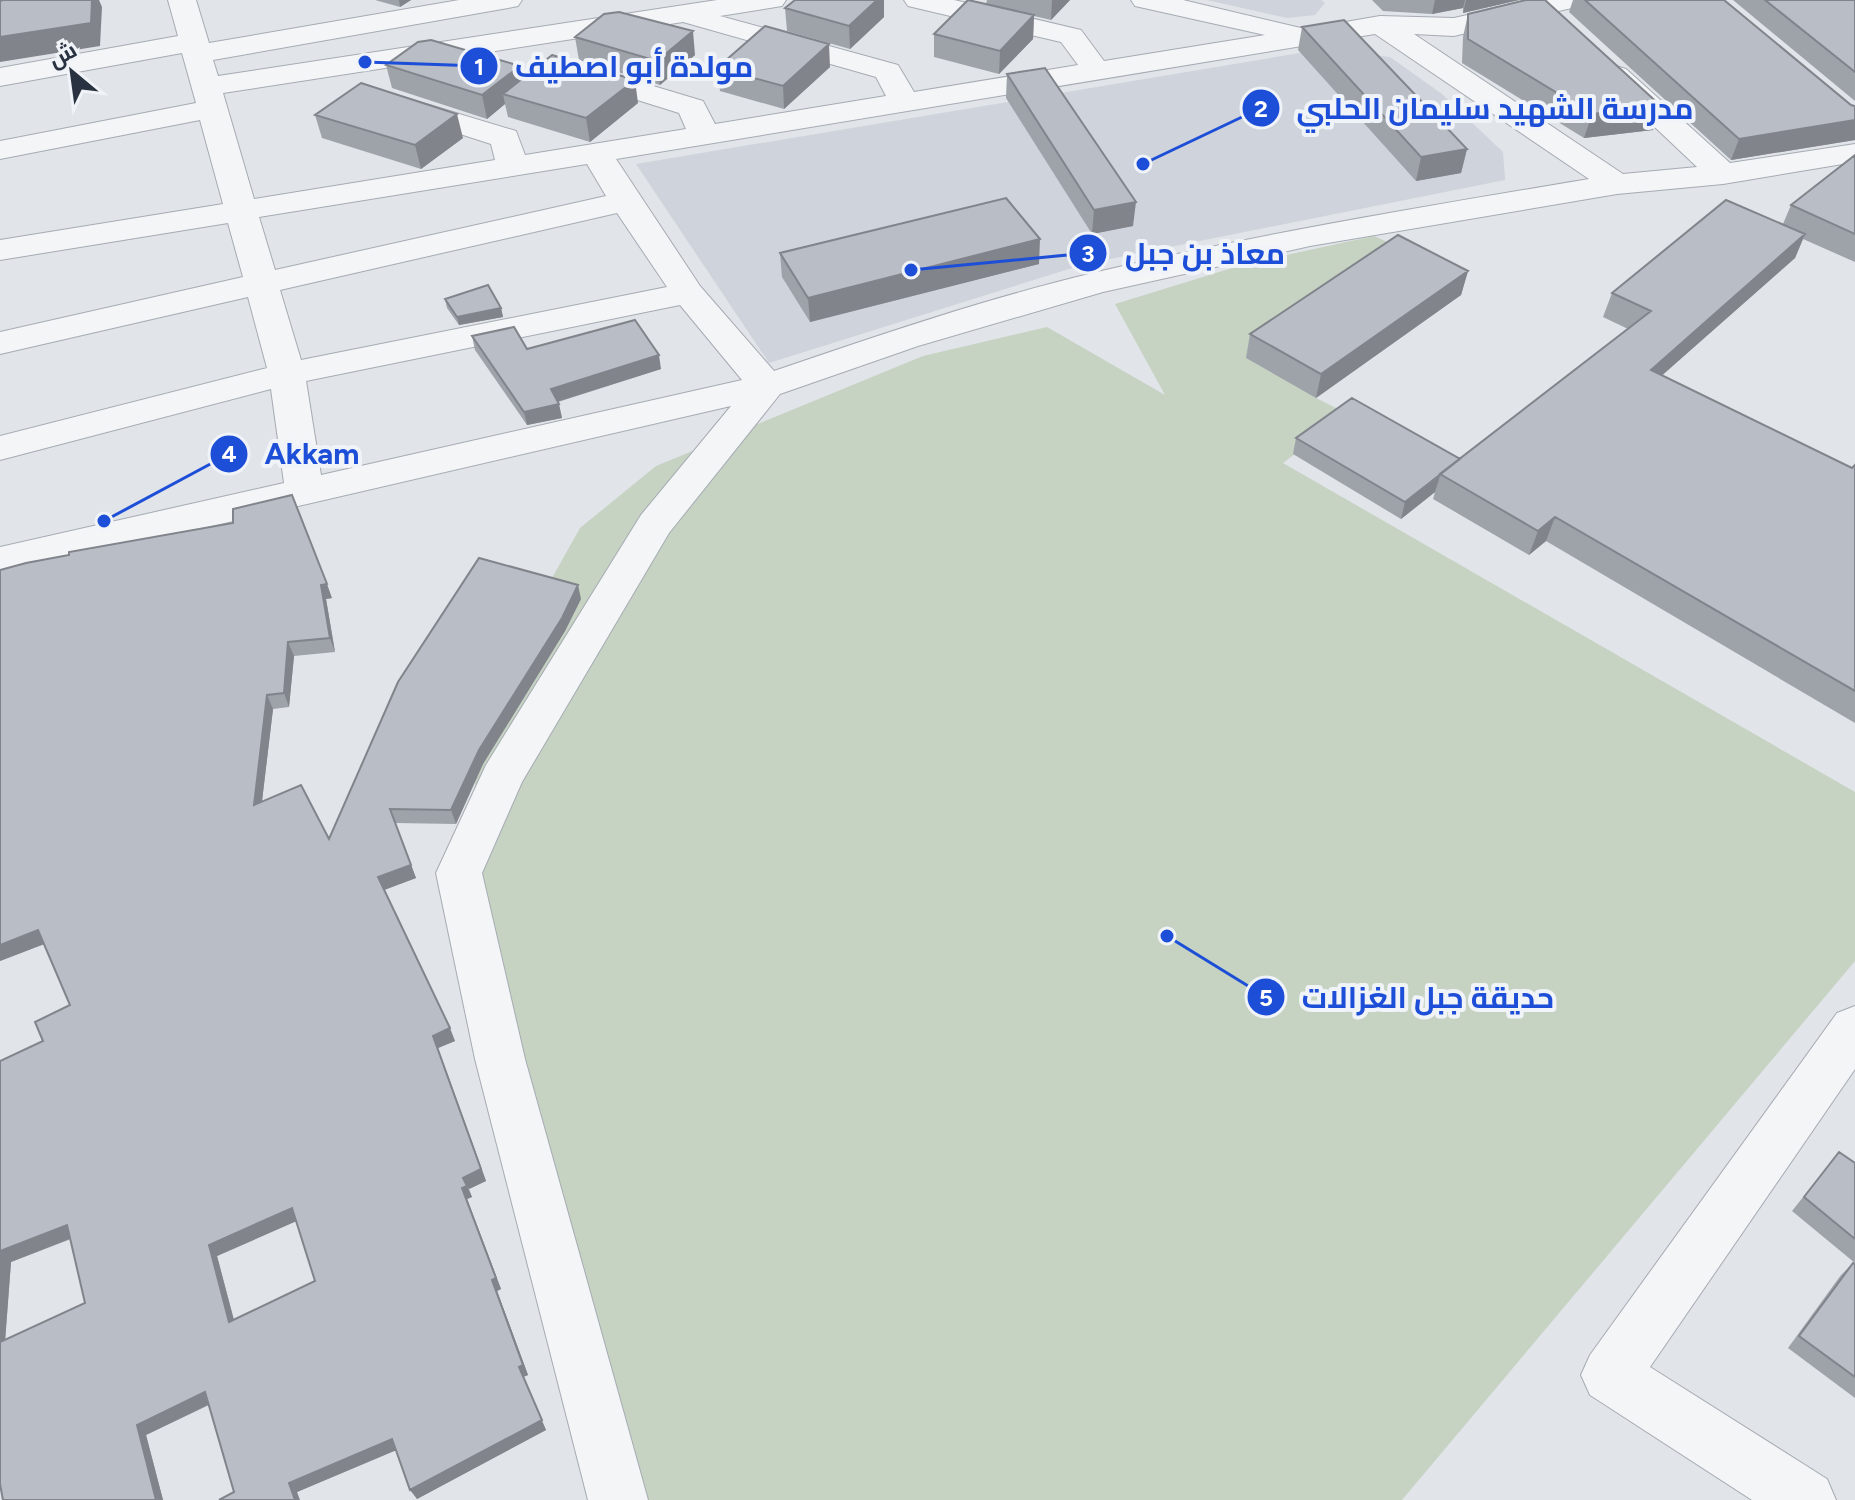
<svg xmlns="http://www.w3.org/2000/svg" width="1855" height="1500" font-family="Figtree,Cairo,sans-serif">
<rect width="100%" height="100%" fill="#e1e4e9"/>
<path fill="#cfd3db" d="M1207,0h114l4,3 -10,12 -28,3z
M1324,49l66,8 52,37 61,58 2,28 -420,84 -316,99 -133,-199z"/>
<path fill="#c6d3c2" d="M1374,236l45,20 -103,142 32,16 -65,49 572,329v169l-453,539h-764l-167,-589 5,-159 20,-74 84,-150 76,-62 267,-110 124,-29 118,68 -50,-91 130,-40z"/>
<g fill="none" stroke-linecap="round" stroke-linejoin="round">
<defs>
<path id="minor" d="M168,0h28l13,43 250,-43h63l-4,6 -10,2 -295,52 5,16 499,-76h69l-4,6 -62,10 178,49 16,27 164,-27 -17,-23 -153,-36 -4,-6h50l127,30 23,31 161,-26 -130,-29 -4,-6h52l122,29 75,-13 74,2 80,-18h50l-4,6 -126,30 -40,-2 209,140 74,-7 -91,-86 -5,-6 5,-6 10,-3 10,3 104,94 125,-19v18l-132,22 -106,10 -307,52 -207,46 -185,54 -138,48 -111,139 -147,249 -40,91 43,186 123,441h-60l-113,-441 -39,-186 50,-108 155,-250 90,-109 -731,169v-28l284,-64 -13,-94 -271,71v-24l267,-68 -19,-71 -248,57v-22l243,-55 -15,-54 -228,37v-20l223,-36 -23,-84 -200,39v-18l196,-38 -14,-50 -182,33v-18l178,-32zM683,22l193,55 10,19 -171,28 -12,-23 -123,-37 -10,3 -5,6 5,6 109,34 7,16 -161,26 -9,-24 -113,-34 -11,3 -4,6 4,6 99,32 4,16 -241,39 -31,-106zM1375,34l214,145c-166,28 -332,55 -496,94 -108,26 -214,62 -319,98l-74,-85 -84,-127zM587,164l19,32 -331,74 -16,-53zM617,213l50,74 -366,73 -21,-70zM680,305l62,75 -421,95 -15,-94z
M1855,1006v63l-205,298 177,112 9,21h-84l-162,-105 -9,-20 9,-20 247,-342z"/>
</defs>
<use href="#minor" stroke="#a6abb3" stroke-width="2"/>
<use href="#minor" fill="#f3f5f7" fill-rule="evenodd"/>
</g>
<path fill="#9ea3aa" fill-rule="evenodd" d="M375,0h36l-11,7z
M795,0h89v17l-34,32 -63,-18 -2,-23z
M987,0h83l-19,20 -17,-4 -1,23 -34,35 -65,-17v-23l52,-30z
M1372,0h147l-56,13v-5l-31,6 -49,-3z
M1573,0h151l127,105 4,1v34l-124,20 -162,-148z
M1733,0h122v101z
M1468,14l185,116 -69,8 -122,-75 1,-26z
M1302,27l165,122 -6,24 -45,8 -118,-131z
M575,37l120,18 -35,30 -81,-25z
M386,65l136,14 116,24 -48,39 -82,-25 -3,-13 -18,15 -95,-31z
M830,67l-46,42 -64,-18 -3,-23z
M1007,74l126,152 -41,8 -86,-136z
M315,115l148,23 -42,31 -99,-31z
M1855,155v107l-52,-23 -8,19 -133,117 190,93 3,-3v258l-309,-182 -17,14 -96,-56 2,-7 -34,27 -108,-65 3,-16 164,21 168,-130 -25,-12 9,-24 171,-69 8,-19z
M780,253l259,11 -229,58 -28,-45z
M1468,271l-7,24 -145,103 -70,-40 4,-24z
M445,299l56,9 2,9 -44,8 -12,-17z
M472,336l55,13 134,20 -103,33 4,16 -35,7 -52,-75z
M233,523l99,75 -6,1 9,53 -41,4 -5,51 -16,2 -11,92 67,38 252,-240 -16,32 -82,133 -27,60 -61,-1 21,55 -32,12 71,151 -17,7 48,133 -17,8 3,8 -5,2 34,90 -4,2 31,84 -5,2 23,53 -129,69 -21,-49 -99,42h-63l-25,-87 -63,30 17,65h-160l-3,-439 43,-20 27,-36 -26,-61 -44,17zM296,1221l19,60 -81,39 -17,-64zM71,1239l14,64 -80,37 6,-78z
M1839,1152l16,11v100l-63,-52z
M1853,1263l2,1v134l-67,-50 53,-73z"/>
<path fill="#81848b" d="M92,0h7l3,7 -2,39 -100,16v-25z
M399,0h12l-11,7z
M877,0h7v17l-34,32 -1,-23z
M1052,0h18l-19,20z
M1435,0h30l-2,8 -31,6z
M1466,0h53l-56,13z
M1034,15l-1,24 -34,35 1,-23z
M693,31l2,24 -35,30 -3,-24z
M829,44l1,23 -46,42 -1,-23z
M520,66l4,23 -21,5 2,10 -18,15 -5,-24z
M635,80l3,23 -48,39 -4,-24z
M1661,106l-8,24 -69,8 8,-24z
M457,114l6,24 -42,31 -6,-24z
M1855,120v20l-124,20 8,-21z
M1467,149l-6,24 -45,8 5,-24z
M1136,202l-3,24 -41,8 2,-24z
M1805,234l-10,24 -154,136 10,-24z
M1040,239l-1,25 -229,58 -2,-24z
M1468,271l-7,24 -145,103 5,-24z
M501,308l2,9 -44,8 -2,-8z
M659,355l2,14 -108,34 -2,-14z
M559,404l3,14 -35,7 -3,-13z
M1440,476l-5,16 -34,27 4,-17z
M1555,517l-9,24 -17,14 9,-24z
M327,584l5,14 -6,1 9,53 -5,-14 -9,-53z
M578,585l3,14 -16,32 -82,133 -27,60 -5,-14 28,-60z
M288,642l6,14 -5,51 -5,-14z
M267,695l6,14 -13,109 -6,-13z
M390,809l26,69 -32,12 -6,-13z
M38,930l9,13 -47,18v-16z
M450,1028l5,13 -17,7 48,133 -17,8 -6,-11 -30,-142z
M467,1186l5,11 -5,2 34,90 -4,2 31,84 -5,2 23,53 -129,69 -7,-9 109,-123 -57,-179z
M292,1208l7,12 -82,36 20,76 -8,-10 -20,-77z
M67,1225l10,11 -66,26 -7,94 -4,-4v-101z
M205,1392l9,10 -68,33 17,65h-7l-19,-75z
M392,1439l7,10 -102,43 3,8h-5l-6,-17z"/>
<path fill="#b8bdc6" stroke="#81848b" stroke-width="2" fill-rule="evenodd" d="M3,0h89l-1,23 -91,14v-36z
M795,0h82l-28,26 -64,-18z
M968,0l66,15 -34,36 -66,-17z
M1526,0h19l116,106 -69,8 -124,-75v-25z
M1585,0h139l127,105 4,1v14l-116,19z
M1765,0h90v72z
M619,12l74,19 -36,30 -82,-24 29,-23z
M1344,20l123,129 -46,8 -119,-130z
M765,26l64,18 -46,42 -66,-18z
M431,40l89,26 -38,29 -96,-30 32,-23z
M552,55l83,25 -49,38 -83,-24z
M1045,68l91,134 -42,8 -87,-136z
M361,83l96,31 -42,31 -100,-30z
M1855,155v79l-64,-29z
M1006,198l34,41 -232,59 -28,-45z
M1726,200l79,34 -154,136 201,98 3,-3v226l-300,-174 -17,14 -98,-57 211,-163 -39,-18z
M1398,235l70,36 -147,103 -71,-40z
M488,285l13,23 -44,9 -12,-18z
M635,320l24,35 -108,34 8,15 -35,8 -52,-76 42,-9 13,22z
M1352,398l108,61 -55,43 -109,-64z
M292,495l35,89 -6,1 9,53 -42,4 -4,51 -17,2 -13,110 47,-20 28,54 69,-157 81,-124 99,27 -16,33 -83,132 -28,60 -61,-1 21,56 -33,12 72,151 -17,8 48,133 -18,9 4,8 -5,2 34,90 -4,2 31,85 -4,2 23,53 -132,70 -18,-51 -103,44 6,17h-76l15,-8 -29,-100 -68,33 19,75h-153l-3,-16v-142l85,-39 -18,-78 -67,26v2v-192l43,-20 -8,-19 35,-17 -32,-75 -38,15v-375l26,-7 43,-8v-3l164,-29v-14zM292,1208l23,73 -86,41 -20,-77z
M1839,1152l16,11v76l-51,-42z
M1853,1263l2,1v113l-56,-41z"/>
<path fill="none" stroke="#1d4ed8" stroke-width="3" d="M365 62L479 66M1143 164L1261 108M911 270L1088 253M104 521L229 454M1167 936L1266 997"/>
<g fill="#1d4ed8" stroke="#f0f3f7" stroke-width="3">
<circle cx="365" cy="62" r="8"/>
<circle cx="1143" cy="164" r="8"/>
<circle cx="911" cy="270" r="8"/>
<circle cx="104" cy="521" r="8"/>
<circle cx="1167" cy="936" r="8"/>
<circle cx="479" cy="66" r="20"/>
<circle cx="1261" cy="108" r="20"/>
<circle cx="1088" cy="253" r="20"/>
<circle cx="229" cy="454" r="20"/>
<circle cx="1266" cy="997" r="20"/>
</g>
<g font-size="24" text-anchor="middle" font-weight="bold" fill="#fff">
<text x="479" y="75">1</text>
<text x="1261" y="117">2</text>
<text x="1088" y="262">3</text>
<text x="229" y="462">4</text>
<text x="1266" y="1006">5</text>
</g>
<g font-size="30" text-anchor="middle" font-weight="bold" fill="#1d4ed8" stroke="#f0f3f7" stroke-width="8" stroke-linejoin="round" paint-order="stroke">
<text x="634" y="77">مولدة أبو اصطيف</text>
<text x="1495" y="119">مدرسة الشهيد سليمان الحلبي</text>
<text x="1205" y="264">معاذ بن جبل</text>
<text x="312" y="464">Akkam</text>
<text x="1428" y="1008">حديقة جبل الغزالات</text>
</g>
<g transform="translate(72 72) rotate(331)" stroke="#f0f3f7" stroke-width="6" paint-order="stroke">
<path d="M0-6L14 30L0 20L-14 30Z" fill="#293240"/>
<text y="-12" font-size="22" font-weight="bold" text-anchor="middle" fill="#293240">ش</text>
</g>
</svg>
